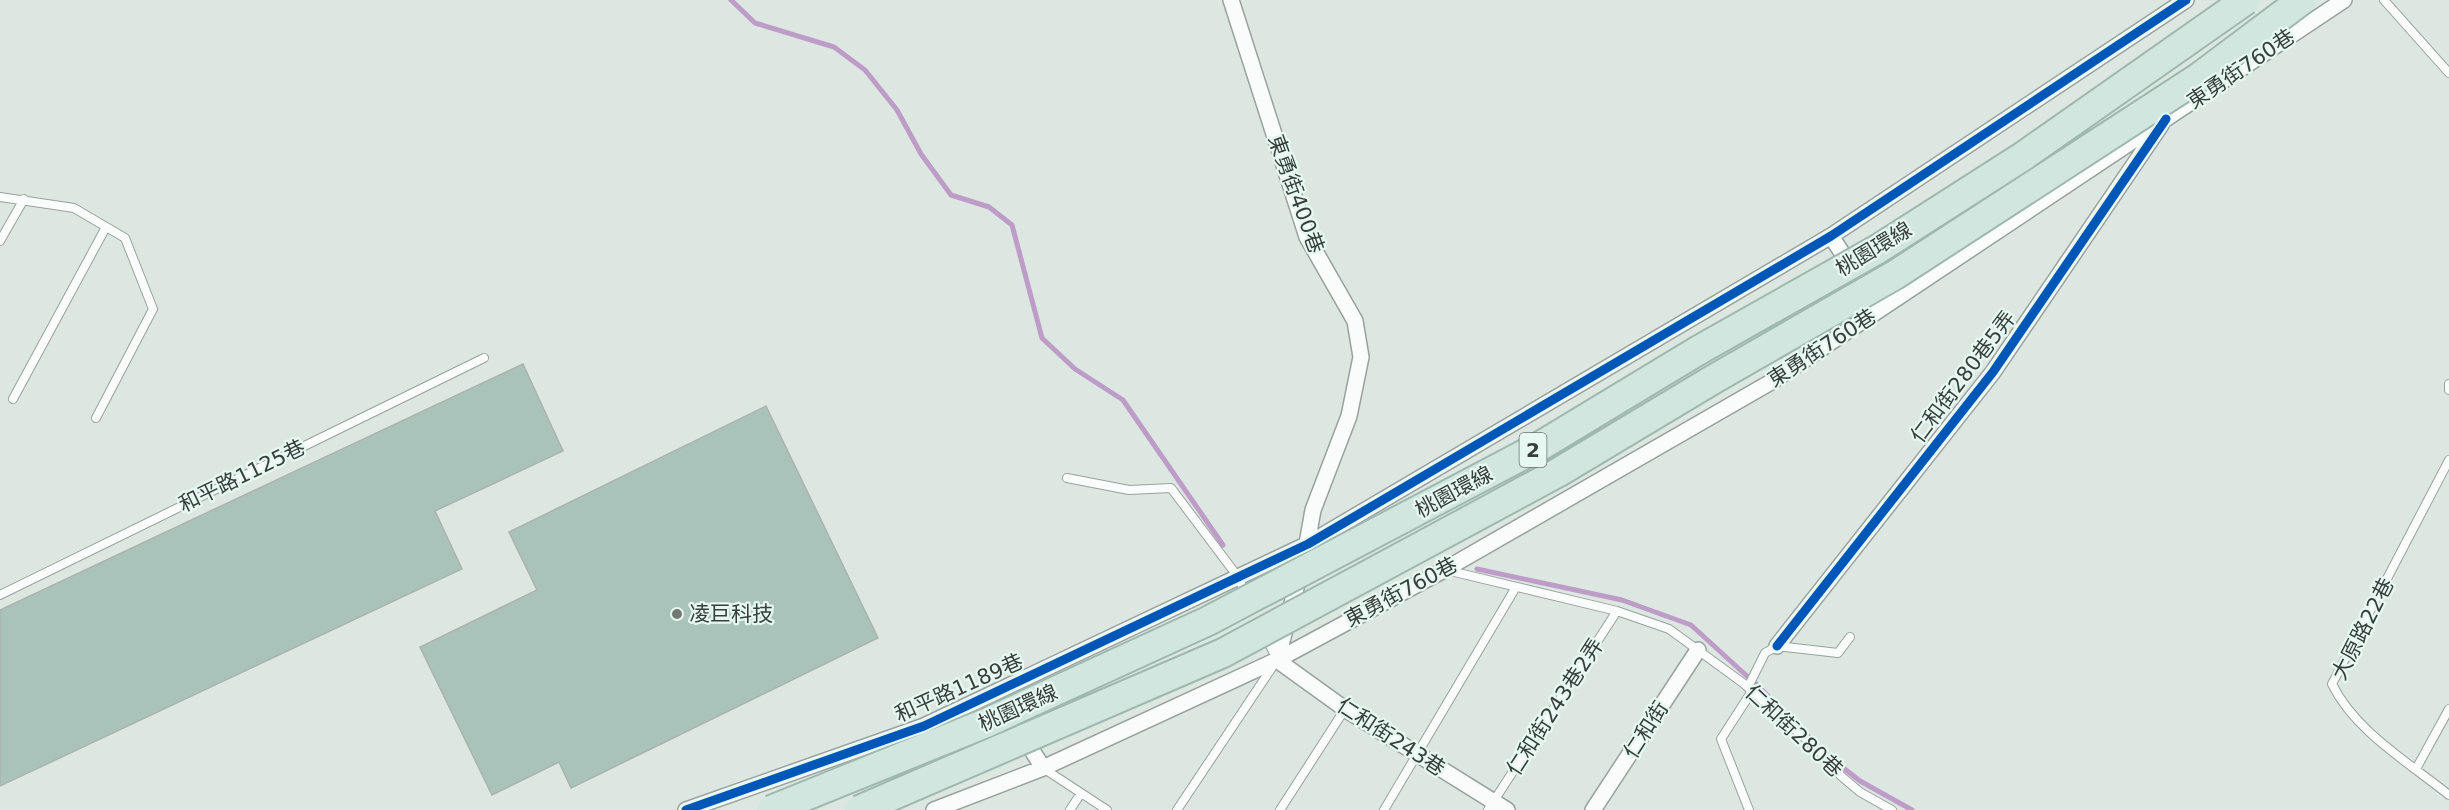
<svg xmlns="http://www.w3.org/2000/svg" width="2449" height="810" font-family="'DejaVu Sans','Noto Sans TC',sans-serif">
<rect width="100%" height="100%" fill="#dde7e2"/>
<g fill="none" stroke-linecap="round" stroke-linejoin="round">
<path stroke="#bd9cc8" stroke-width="5" d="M731,0l24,23 79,24 31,23 32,40 24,44 30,41 38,12 23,18 30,113 33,31 48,31 100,145
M1477,569l145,31 69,25 57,52
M1756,684l58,58
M1832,759l28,22 52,29"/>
</g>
<path fill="#aac3ba" stroke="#abb2af" stroke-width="1.5" d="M523,364l40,87 -128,60 27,58 -462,217v-176z
M766,406l112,232 -307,150 -12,-26 -67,33 -72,-148 117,-57 -28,-58z"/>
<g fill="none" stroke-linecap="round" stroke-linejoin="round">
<defs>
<path id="service" d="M2384,0l65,73
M0,197l74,11 51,30 28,71 -57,109
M0,241l24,-42
M2449,384v6
M13,399l93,-172
M2449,460l-117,224c23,47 76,78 117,111
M1067,478l62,12 42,-2 67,89 8,17
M1446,570l171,41 52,18 74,54 84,75 14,18 19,16 32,18
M0,595l484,-237
M1748,687l17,-34 12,-7 61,7 12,-16
M1043,768l64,42
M2416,769l33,-60
M1070,810l11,-17
M1177,810l100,-150 -11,-23
M1280,810l65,-101
M1384,810l132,-223
M1488,810l129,-199
M1749,810l-28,-71 31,-48"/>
<path id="minor" d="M1231,0l76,237 48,84 6,36 -12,59 -36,94 -7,39
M1831,236l39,60
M1777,646l216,-274 168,-247
M1277,660l23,-87
M1277,660l68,49 162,101
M1005,707l38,61
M686,810l238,-84 384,-182 523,-308 355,-236
M934,810l109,-42 234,-108 167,-90 327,-188 573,-382
M1593,810l105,-160"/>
</defs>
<use href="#service" stroke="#99a19e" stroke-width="10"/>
<use href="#minor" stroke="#99a19e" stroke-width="18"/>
<use href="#service" stroke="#fafbfb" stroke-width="8"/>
<use href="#minor" stroke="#fafbfb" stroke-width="15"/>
<defs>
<path id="motorway-bridge" d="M771,810l215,-87 222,-102 334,-176 157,-95 179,-101 144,-92 224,-157
M859,810l364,-157 336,-181 155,-93 181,-104 303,-197 104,-78"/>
</defs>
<use href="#motorway-bridge" stroke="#9fb8af" stroke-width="32" stroke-linecap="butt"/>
<use href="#motorway-bridge" stroke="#d1e6df" stroke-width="28"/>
<defs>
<path id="cycleway" d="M1777,646l216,-274 173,-253
M686,810l238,-84 384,-182 523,-308 355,-236"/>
</defs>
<use href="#cycleway" stroke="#e6f8f1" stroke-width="13"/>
<use href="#cycleway" stroke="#0057b8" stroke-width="9"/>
</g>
<circle fill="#717975" stroke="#e6f8f1" stroke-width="2" cx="677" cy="614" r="6"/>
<g text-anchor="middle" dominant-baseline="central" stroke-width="4.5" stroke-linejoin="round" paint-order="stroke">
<rect fill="#e6f8f1" stroke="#6c7672" stroke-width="1.5" x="1519.5" y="433" width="27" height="34" rx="4.5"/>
<g font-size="20" font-weight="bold" fill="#373e3b">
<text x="1533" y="450">2</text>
</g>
<g font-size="21" fill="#373e3b" stroke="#e6f8f1">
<text transform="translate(2241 69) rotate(-34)">東勇街760巷</text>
<text transform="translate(1296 194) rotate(70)">東勇街400巷</text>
<text transform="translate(1874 249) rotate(-31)">桃園環線</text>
<text transform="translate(1822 348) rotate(-33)">東勇街760巷</text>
<text transform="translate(1963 377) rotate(-53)">仁和街280巷5弄</text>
<text transform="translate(242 476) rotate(-26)">和平路1125巷</text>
<text transform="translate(1454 492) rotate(-28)">桃園環線</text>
<text transform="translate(1401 592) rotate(-28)">東勇街760巷</text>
<text transform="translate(2363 629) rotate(-63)">大原路22巷</text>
<text transform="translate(959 688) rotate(-24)">和平路1189巷</text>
<text transform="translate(1555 707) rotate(-57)">仁和街243巷2弄</text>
<text transform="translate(1018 708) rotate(-24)">桃園環線</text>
<text transform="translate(1646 730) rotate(-57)">仁和街</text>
<text transform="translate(1794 731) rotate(43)">仁和街280巷</text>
<text transform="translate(1391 737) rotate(33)">仁和街243巷</text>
</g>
<g font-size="21" fill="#373e3b" stroke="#e6f8f1" text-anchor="start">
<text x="689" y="614">凌巨科技</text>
</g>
</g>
</svg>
